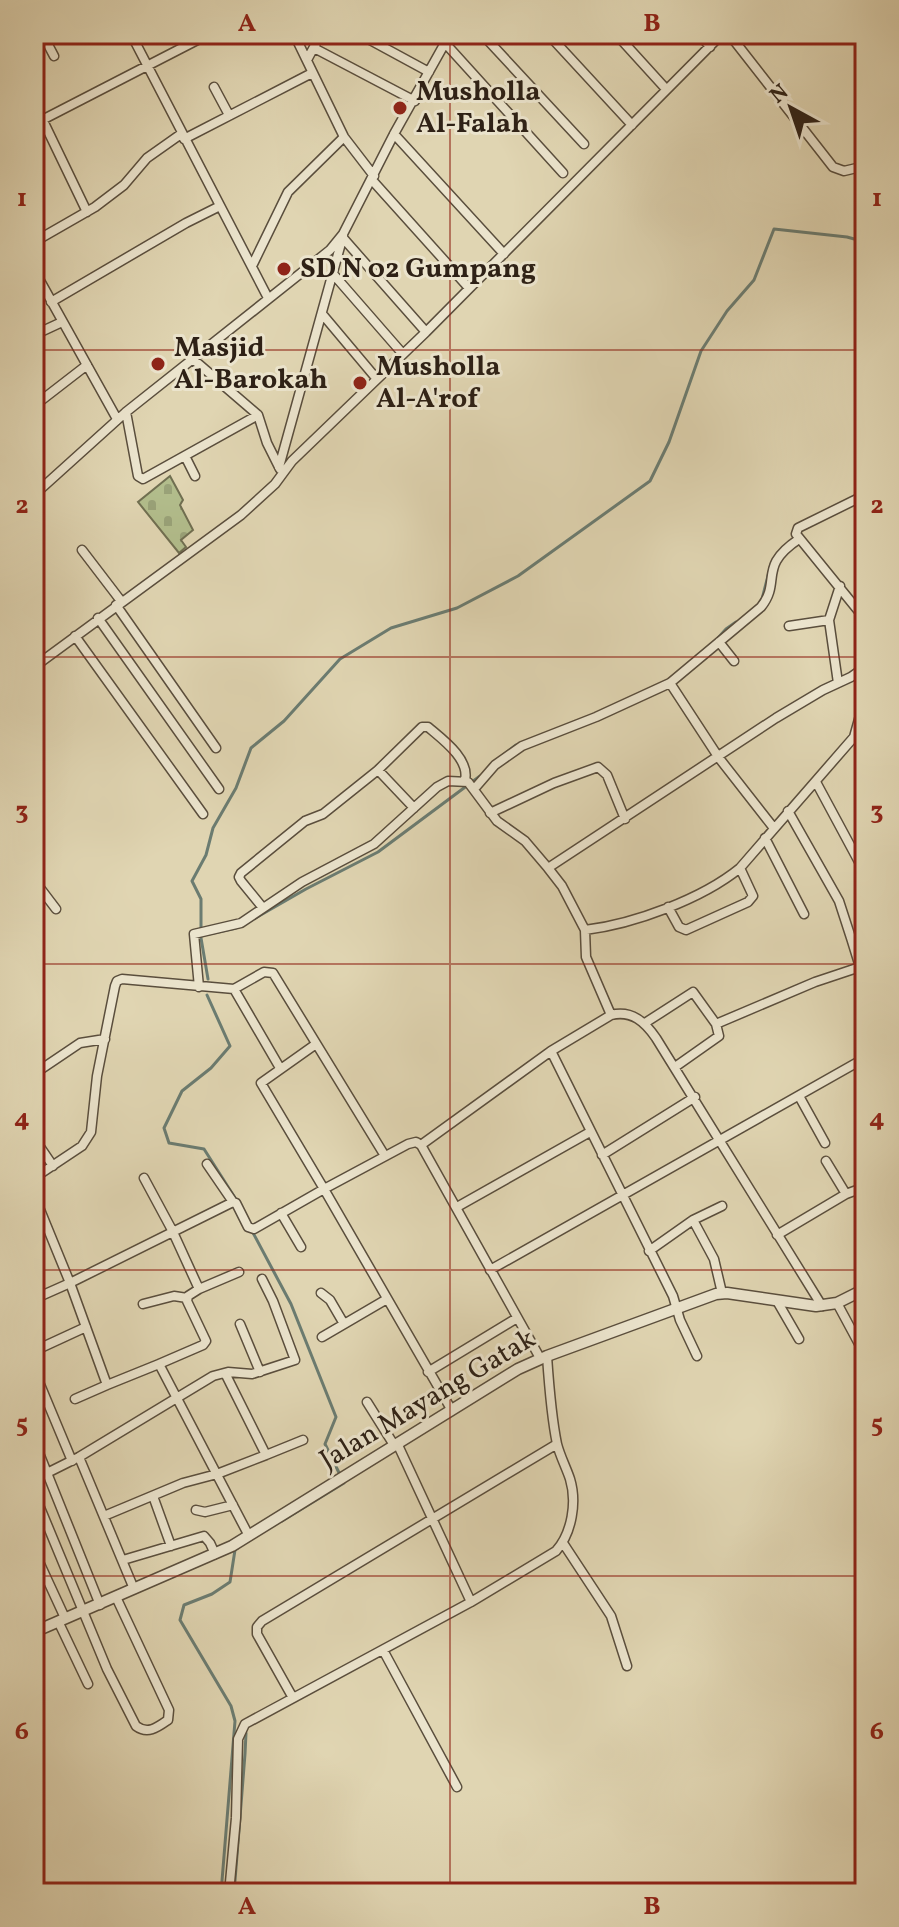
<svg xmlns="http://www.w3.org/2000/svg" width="899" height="1927" font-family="Vollkorn,serif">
<defs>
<pattern id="cemetery-stones" width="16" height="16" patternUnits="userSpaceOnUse" patternTransform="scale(2)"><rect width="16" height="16" fill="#b2bd8c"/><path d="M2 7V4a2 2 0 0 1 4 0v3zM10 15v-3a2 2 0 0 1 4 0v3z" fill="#99a278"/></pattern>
</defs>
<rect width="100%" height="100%" fill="#e0d5b2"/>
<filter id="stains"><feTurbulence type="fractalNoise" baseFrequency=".0025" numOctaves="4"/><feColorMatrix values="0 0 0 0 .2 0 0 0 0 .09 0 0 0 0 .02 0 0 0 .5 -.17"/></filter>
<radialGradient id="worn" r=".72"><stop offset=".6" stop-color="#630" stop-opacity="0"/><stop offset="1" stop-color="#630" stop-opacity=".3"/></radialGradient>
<path fill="url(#cemetery-stones)" stroke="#706f51" stroke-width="2" d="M170,476l13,24 -3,5 13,25 -12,10 5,7 -7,6 -41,-51z"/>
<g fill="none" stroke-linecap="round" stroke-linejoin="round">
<path stroke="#6b7c71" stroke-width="3" d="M762,599l9,-35
M718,638l8,-9 10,-7
M503,755l13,-10
M250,921l56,-32 72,-37 102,-76
M209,934l27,-6
M208,979l-7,-41v-39l-9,-18 14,-26 7,-27 23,-40 15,-40 33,-27 56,-62 51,-31 66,-20 61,-32 132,-95 19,-39 32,-91 26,-40 27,-31 20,-51 73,8 18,5
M207,995l23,51 -19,22 -29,23 -18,37 5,15 35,6 33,52
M251,1229l40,75 45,113 -11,27 19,39 -62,38
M221,1893l14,-172 -4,-15 -51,-86 4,-15 28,-11 18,-12 5,-32 3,-2
M234,1893l11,-139 1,-21 -4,-2"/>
<defs>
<path id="minor" d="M131,34l137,264
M294,34l50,103 30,39
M359,34l70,38
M482,34l102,110
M548,34l84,91
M616,34l50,55
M699,34l11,13
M729,34l104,133 11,4 21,-5
M43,35l11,21
M445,43l118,130
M314,48l101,53
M307,60l14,-26
M214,87l15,28
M34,102l53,110
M44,119l165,-85
M394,134l110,120
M184,139l128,-66
M372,180l97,108
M343,238l83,94
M34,242l61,-35 29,-22 23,-27 34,-24
M252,266l36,-74 56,-55
M34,270l83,149
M334,275l68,78
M51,302l135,-79 34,-17
M323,315l53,63
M34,335l28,-13
M194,360l64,55 9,28 13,26
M34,406l53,-41
M126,412l12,64 5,3 115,-64
M185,456l10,20
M279,467l64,-231
M34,495l92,-83 204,-162 13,-16 51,-100 56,-100
M865,495l-67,33 -2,6 69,85
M82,550l39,51
M116,605l100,143
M98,618l121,171
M789,626l40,-6
M75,636l128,178
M719,642l15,19
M34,667l207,-152 34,-31 17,-23 134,-129 296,-298
M670,683l49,75 54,69
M838,683l-9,-63 11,-34
M378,770l36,38
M816,782l49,91
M475,788l20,-23 27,-19 74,-29 74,-34 91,-76c21,-26 -4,-40 38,-68
M788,811l51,90 13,40
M490,813l64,-30 44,-16 9,8 18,44
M765,838l39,76
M548,868l228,-150 47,-28 28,-13 14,-10
M34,880l22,29
M668,907l11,20 7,3 62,-28 5,-6 -13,-28
M263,908l-22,-27 -2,-4 2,-4 64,-52 18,-7 55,-44 44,-43h6c14,12 42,32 37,53
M585,930c49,-6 117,-31 155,-62l114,-131 7,-25 -1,-40
M865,937l-13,4 13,42
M199,987l-5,-53 47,-11 61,-41 72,-38 63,-57 11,-6 20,1 29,39 28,20 23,27 14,18 23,44 1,27 25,58
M234,989l46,79
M645,1023l48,-31 23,32
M675,1067l44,-31 -3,-12 99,-42 45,-15
M34,1074l46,-31 25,-4
M799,1096l26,47
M34,1138l19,28
M421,1145l119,213
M602,1155l93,-58
M826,1161l20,33
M207,1164l26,38
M34,1178l48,-32 9,-14 6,-56 18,-90 2,-5 5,-2 112,10 30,-17 9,1 112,183
M144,1178l28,52 27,59 -11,7 -1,5 19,40 -3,4 -44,19
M34,1195l36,88 163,-81 3,1 12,24 6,2 70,-40 -63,-106 55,-39
M457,1207l133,-75
M281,1213l20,34
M693,1220l21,39 8,34
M777,1235l69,-41 19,-7
M649,1251l44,-31 29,-14
M490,1270l375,-212
M199,1289l40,-17
M321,1293l9,7 14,24
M34,1299l36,-16 37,102 52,-21 90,172
M777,1301l22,38
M837,1303l28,52
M143,1304l31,-8 13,2
M240,1324l20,48
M322,1337l65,-38
M34,1351l52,-24
M697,1356l-17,-36 -7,-24 -122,-245 60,-36c21,-5 34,7 45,23l166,268
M34,1370l38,91
M428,1372l89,-54
M75,1399l32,-14
M367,1402l27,43
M451,1409l-127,-220 84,-45 8,-2 5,3 130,-94
M35,1443l65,162
M397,1443l74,159 85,-51c16,-18 21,-49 14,-72 -4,-12 -10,-23 -13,-35 -6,-29 -8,-59 -10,-88
M266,1455l37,-15
M79,1457l55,132
M47,1473l32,-16 134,-81 15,-4 24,2 43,-14 -22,-59 -11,-22
M34,1493l73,176 29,57c12,9 22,1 32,-6l1,-10 -53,-113
M153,1496l18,50
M196,1510l9,2 28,-7
M104,1516l79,-33 34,-9 49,-19 -41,-82
M563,1543l48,73 16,50
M34,1551l31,67
M123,1560l81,-24 6,7 5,11
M58,1621l30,63
M383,1650l74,137
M293,1698l-36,-64v-7l5,-6 295,-177
M229,1893l7,-75 2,-79 7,-15 226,-122
M347,1893l2,-1"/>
<path id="tertiary" d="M34,1632l198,-86 286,-177 29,-13 169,-62 11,-1 89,13 21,-3 28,-14"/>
</defs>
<use href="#minor" stroke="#5a4e3d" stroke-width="11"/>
<use href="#tertiary" stroke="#5a4e3d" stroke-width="13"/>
<use href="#minor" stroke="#ebe4cd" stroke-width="8"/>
<use href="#tertiary" stroke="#ebe4cd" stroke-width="10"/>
</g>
<path fill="none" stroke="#8f2418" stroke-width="2" stroke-opacity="0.55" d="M450,34v1859M34,350h831M34,657h831M34,964h831M34,1270h831M34,1576h831"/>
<g fill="#8f2418" stroke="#ebe4cd" stroke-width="3">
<circle cx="400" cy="108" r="8"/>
<circle cx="284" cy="269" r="8"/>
<circle cx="158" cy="364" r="8"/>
<circle cx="360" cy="383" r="8"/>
</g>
<g text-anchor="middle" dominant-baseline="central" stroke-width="6" stroke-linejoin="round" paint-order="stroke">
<g font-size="28" font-weight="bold" fill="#2e2116" stroke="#ebe4cd" text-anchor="start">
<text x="416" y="92">Musholla<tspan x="416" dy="32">Al-Falah</tspan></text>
<text x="300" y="269">SD N 02 Gumpang</text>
<text x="174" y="348">Masjid<tspan x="174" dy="32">Al-Barokah</tspan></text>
<text x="376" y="367">Musholla<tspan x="376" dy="32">Al-A'rof</tspan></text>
</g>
<g font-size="28" fill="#2e2116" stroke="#ebe4cd">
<text transform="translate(428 1400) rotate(-31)">Jalan Mayang Gatak</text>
</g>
</g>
<rect width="899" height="1927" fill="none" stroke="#e0d5b2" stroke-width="88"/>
<g transform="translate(791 108) rotate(320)" stroke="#ebe4cd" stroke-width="6" paint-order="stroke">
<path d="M0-6L14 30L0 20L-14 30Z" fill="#2e2116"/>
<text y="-12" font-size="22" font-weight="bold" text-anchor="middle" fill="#2e2116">N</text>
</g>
<rect x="44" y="44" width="811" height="1839" fill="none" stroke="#8f2418" stroke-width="3"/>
<g font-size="26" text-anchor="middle" font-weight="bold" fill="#8f2418">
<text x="247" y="31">A</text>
<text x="652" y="31">B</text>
<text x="22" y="206">1</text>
<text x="877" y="206">1</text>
<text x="22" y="513">2</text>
<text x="877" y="513">2</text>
<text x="22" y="819">3</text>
<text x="877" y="819">3</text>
<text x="22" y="1126">4</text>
<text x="877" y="1126">4</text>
<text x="22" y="1432">5</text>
<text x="877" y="1432">5</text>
<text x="22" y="1739">6</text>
<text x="877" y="1739">6</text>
<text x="247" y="1914">A</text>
<text x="652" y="1914">B</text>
</g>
<rect width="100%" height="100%" filter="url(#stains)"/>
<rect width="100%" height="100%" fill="url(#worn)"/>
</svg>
